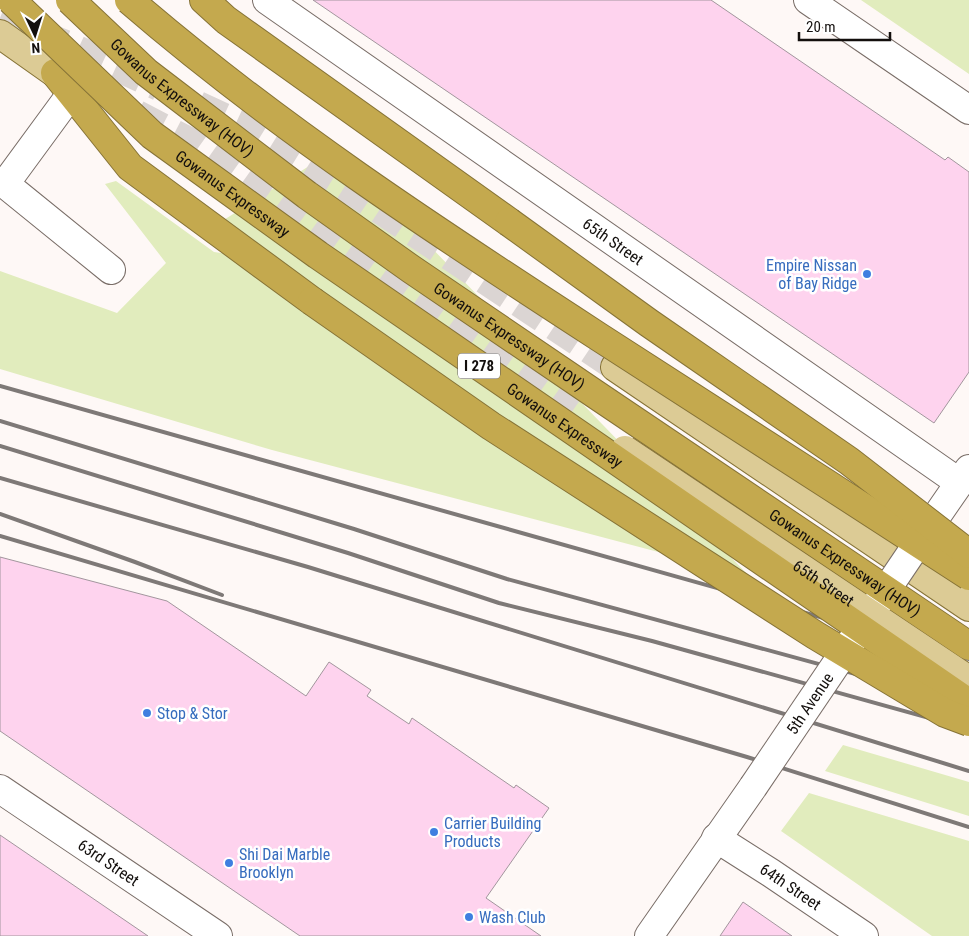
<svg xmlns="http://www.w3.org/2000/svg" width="969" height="936" font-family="'Roboto Condensed',sans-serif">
<rect width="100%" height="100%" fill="#fef8f6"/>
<path fill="#e1ecbd" d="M861,0h108v74z
M336,149l413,427 -477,-126 -272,-81v-98l117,42 49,-50 -61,-79 11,-3 98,71 56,8 -51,-37z
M843,745l126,37v34l-144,-45z
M809,793l160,48v95h-37l-151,-105z"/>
<path fill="#fed3ee" stroke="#a2969d" d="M313,0h398l234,160 3,-3 21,15v200l-35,51z
M0,557l167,44 139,95 23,-34 42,28 -4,6 42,28 3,-6 102,70 2,-3 33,23 -63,90 55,38h-241l-300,-205z
M0,835l148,101h-148z
M743,902l49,34h-72z"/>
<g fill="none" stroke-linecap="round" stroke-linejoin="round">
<path stroke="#dbd5d3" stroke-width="28" stroke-dasharray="28 14" stroke-linecap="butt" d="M0,18l68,27 91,42
M198,105l56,26 102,63 259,173
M137,114l52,27 382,272"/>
<defs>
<g id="minor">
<path id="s1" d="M267,0l693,483"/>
<path d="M808,0l161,110"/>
<path d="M71,94l-66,90 106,86"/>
<path d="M918,543l51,-74"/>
<path id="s2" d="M0,789l218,147"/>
<path id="s3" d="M716,838l55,35 93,63"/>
<path d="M649,936l104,-149"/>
</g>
<path id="major" d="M0,34l55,39
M615,367l354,240"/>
<path id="highway" d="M204,0l22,20 283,202
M55,73l75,94 182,134"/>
</defs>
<use href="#minor" stroke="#796d67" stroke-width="30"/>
<use href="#major" stroke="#867337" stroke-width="30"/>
<use href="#highway" stroke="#867337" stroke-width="30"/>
<use href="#minor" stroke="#fff" stroke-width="28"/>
<use href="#major" stroke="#dccb95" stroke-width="28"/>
<use href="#highway" stroke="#c4a94e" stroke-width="28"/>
<path stroke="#7e7977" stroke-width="4" d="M0,386l969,273
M0,421l354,108 153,50 462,126
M0,446l348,107 151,50 153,38 317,88
M0,478l308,89 661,204
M0,514l135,48 87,33
M0,536l747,221 222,70"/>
<defs>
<g id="minor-bridge">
<path id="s4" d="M753,787l165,-244"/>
</g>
<g id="major-bridge">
<path id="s5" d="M625,450l344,230"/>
</g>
<g id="highway-bridge">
<path id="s6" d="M11,0l141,135 166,120 651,448"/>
<path id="s7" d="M70,0l76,72 161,123 104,74 184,125 374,252"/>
<path d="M129,0c146,126 308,232 470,337 123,79 247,159 370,239"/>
<path d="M509,222l140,101 200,138 120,93"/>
<path d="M312,301l179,125 324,209 130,78 24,9"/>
</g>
</defs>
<use href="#minor-bridge" stroke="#796d67" stroke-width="30" stroke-linecap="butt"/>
<use href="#major-bridge" stroke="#867337" stroke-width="30" stroke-linecap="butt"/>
<use href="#highway-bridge" stroke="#867337" stroke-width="30" stroke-linecap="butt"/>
<use href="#minor-bridge" stroke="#fff" stroke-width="28"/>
<use href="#major-bridge" stroke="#dccb95" stroke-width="28"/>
<use href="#highway-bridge" stroke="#c4a94e" stroke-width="28"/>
</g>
<g fill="#3f7fe0" stroke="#fff" stroke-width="2">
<circle cx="867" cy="274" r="5"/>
<circle cx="147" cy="713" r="5"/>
<circle cx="434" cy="832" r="5"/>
<circle cx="229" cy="863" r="5"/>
<circle cx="469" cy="917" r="5"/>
</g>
<g text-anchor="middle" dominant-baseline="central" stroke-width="5" stroke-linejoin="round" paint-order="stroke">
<rect fill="#fff" stroke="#5a5756" stroke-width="1" x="458" y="353.5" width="42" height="25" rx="4"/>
<g font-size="15" font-weight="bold" fill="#130f0d">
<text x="479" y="366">I 278</text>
</g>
<g font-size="16" fill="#130f0d" stroke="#fff">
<text stroke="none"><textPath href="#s7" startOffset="149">Gowanus Expressway (HOV)</textPath></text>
<text stroke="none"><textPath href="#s6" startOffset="295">Gowanus Expressway</textPath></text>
<text stroke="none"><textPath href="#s1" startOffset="422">65th Street</textPath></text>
<text stroke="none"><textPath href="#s7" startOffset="554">Gowanus Expressway (HOV)</textPath></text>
<text stroke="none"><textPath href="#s6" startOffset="700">Gowanus Expressway</textPath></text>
<text stroke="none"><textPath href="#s7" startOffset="959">Gowanus Expressway (HOV)</textPath></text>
<text stroke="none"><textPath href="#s5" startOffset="239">65th Street</textPath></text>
<text stroke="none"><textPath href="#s4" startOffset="101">5th Avenue</textPath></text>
<text stroke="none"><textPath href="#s2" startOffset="131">63rd Street</textPath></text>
<text stroke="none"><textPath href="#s3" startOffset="89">64th Street</textPath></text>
</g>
<g font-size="16" fill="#366cbe" stroke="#fff" text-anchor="start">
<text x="857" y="265" text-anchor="end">Empire Nissan<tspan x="857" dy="18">of Bay Ridge</tspan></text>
<text x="157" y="713">Stop &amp; Stor</text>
<text x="444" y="823">Carrier Building<tspan x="444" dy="18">Products</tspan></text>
<text x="239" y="854">Shi Dai Marble<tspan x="239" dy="18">Brooklyn</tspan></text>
<text x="479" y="917">Wash Club</text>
</g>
</g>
<g transform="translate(35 35) rotate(176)" stroke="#ffffff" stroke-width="4" paint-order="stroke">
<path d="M0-4L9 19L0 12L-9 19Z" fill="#130f0d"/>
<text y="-8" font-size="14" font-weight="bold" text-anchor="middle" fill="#130f0d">N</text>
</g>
<path d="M799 32v8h91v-8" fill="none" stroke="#130f0d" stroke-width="2.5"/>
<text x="806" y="32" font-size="15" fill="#130f0d" stroke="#ffffff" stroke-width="4" paint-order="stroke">20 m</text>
</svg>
